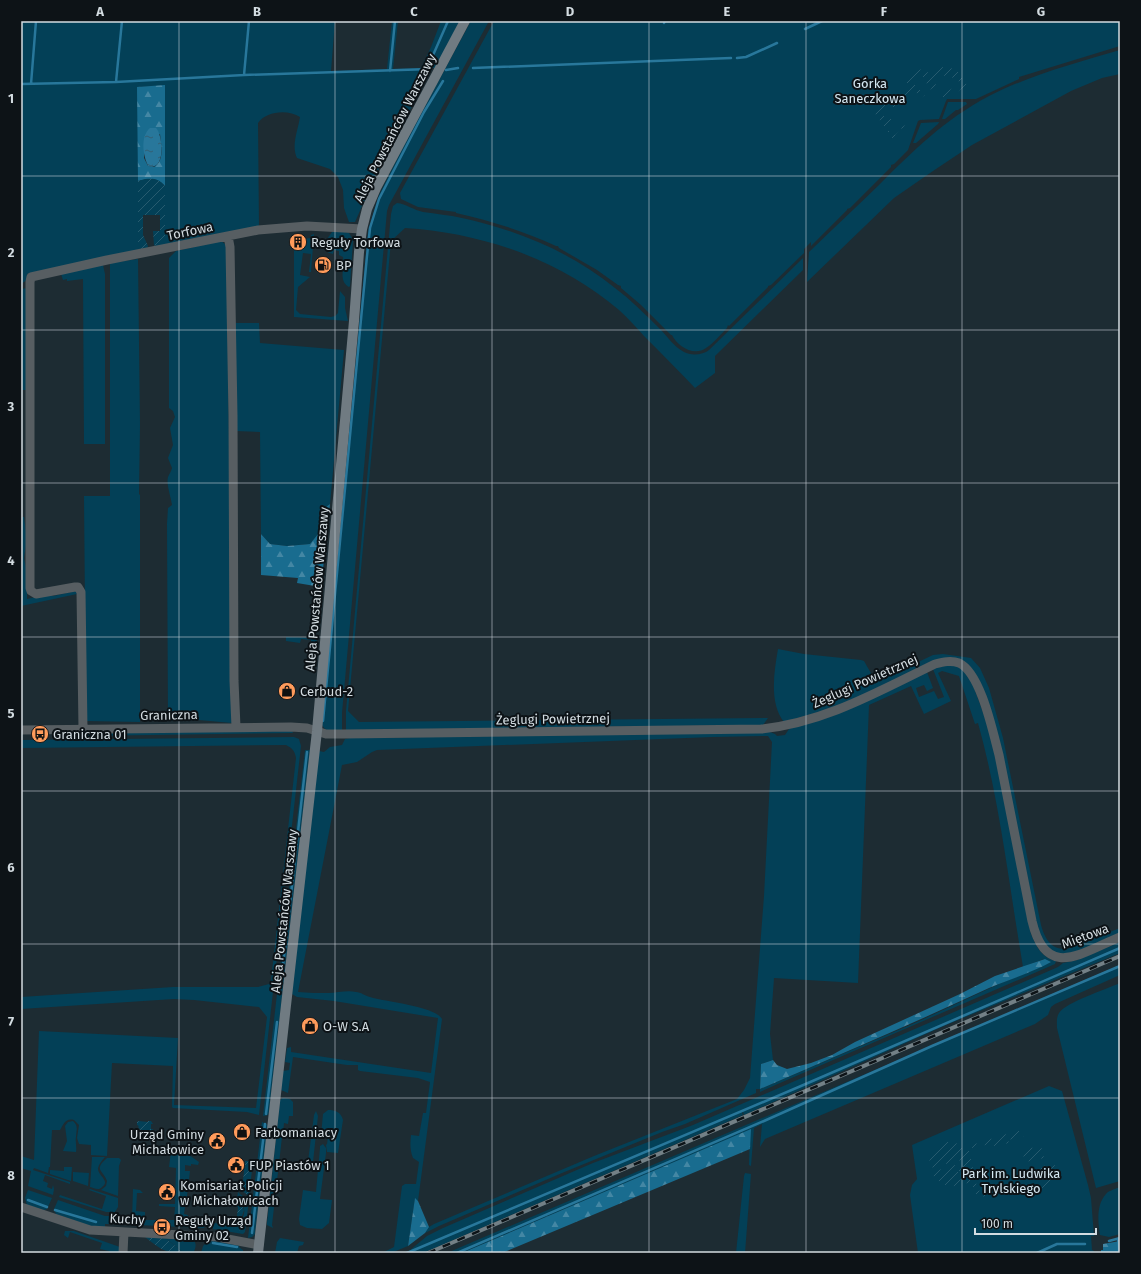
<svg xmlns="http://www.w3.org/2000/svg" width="1141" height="1274" font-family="'Fira Sans',sans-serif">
<defs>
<pattern id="forest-firs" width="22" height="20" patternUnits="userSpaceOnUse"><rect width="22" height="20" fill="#196c8f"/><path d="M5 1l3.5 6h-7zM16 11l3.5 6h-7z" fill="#4487a4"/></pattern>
<pattern id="garden-furrows" width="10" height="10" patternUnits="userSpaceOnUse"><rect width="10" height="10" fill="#034057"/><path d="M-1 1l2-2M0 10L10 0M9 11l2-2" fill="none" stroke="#275b6f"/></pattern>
<pattern id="water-ripples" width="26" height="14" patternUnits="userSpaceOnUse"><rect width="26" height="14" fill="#28779b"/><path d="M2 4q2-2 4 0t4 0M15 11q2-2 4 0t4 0" fill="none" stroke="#325f74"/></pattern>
</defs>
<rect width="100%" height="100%" fill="#1d2c33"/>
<path fill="#034057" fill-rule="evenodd" d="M21,21h314l-4,50 56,-2 5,-48h6l-5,48 28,-1 10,-21 10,-26h19l-25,47h-3l-54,102 -23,52h-6l-5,-14 -1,-18 -5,-13 -8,-8 -33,-11c-6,-12 1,-28 3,-41 -12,-8 -34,-6 -42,6l1,104 -94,18v-159l-27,1v163l-55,13 -56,11v6l-6,4z
M471,21h18l-100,184 -2,6 -45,502v17c-7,1 -16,3 -20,-5l46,-493 11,-37 27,-54z
M494,21h626v25l-101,31v2l-43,20h-29l-1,2 -7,18 -19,1 -2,1 -10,29 -14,14 -3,1v2l-41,41 -3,1v1l-36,36v-4l-7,7v4l-33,32 -3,1v1l-39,39 -1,-1 -1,3c-7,7 -13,15 -21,20 -12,9 -29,-2 -34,-13h-1l-30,-30 -20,-17v-2l-3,-1 -21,-15 -38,-22 -1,-2h-2c-32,-15 -65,-25 -100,-33v-1l-38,-5 -17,-8 -1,-6z
M1120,50v24l-18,4 -31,13 -99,54 -39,26 -39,27 -87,84 2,-30c23,-22 47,-45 70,-67 35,-35 65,-65 110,-89 41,-21 87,-33 131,-46z
M948,102h18l1,2 -9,6h-2l-11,9h-3z
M939,122l-1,2 -22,19h-3l8,-20z
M397,203c9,1 17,7 26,9 13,2 26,3 39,6 55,12 109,34 153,70 16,12 30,26 45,41 7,7 14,18 24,23 7,4 19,3 25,-2l94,-92v12l-88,86v17l-20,15c-17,-18 -34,-35 -51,-52 -8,-9 -16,-18 -25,-26 -60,-51 -137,-77 -214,-82l-14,13 -43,470 11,11 409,-4 -5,7 -417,5v-19l45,-497 2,-8z
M332,232h13l4,1 4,7 -3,46 -1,1c-7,-4 -7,-11 -6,-18h2v-3l-1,-1 -1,-8 -4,-2v-4l-5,-1 -1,4c-4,-1 -7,-2 -8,-6l2,-9z
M314,234l-3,38h-2l2,-18 -8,-1 -3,22 10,2 -12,10 -2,23 4,4 31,3 4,-1 3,-3 2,-22 5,6v11l3,13 -54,-4v-73l6,-1 -1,-4 -5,1v-2l6,-1 1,2 10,-1v-3z
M221,241l4,3 2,4 5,475 -33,-3 -31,1 -1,-197 1,-16 4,-3c-1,-8 -6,-21 -4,-28 1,-3 3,-5 4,-9l-4,-10 5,-13 -3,-17 5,-11 -2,-6 -4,-3v-150l7,-7z
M138,259l2,166 -1,69 1,1v227l-54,-1 -2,-225h26v-233z
M103,265l2,9v170h-21l-1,-165 -16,2v-2l-4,1 -2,-6z
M27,288l-1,102h-5v-101z
M233,323h26l1,20 84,7 -14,154 -8,6 -4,24 -8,10 -23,2 -17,-2 -9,-10 -1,-102 -25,-1z
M21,517h3l3,22 -3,19 3,14v27l22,-5 4,2 23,-5 1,3 -56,12z
M286,637l31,1 -2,29 -5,-1 1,-26 -10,-1 -1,4 -14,-2z
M778,649l26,5 57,6 3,1 12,21 57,-27 10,-1 28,4 9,10 9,20 14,50 38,187c4,14 10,25 26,24l53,-21v5c-16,7 -55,30 -70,17 -4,-4 -8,-11 -11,-16l-61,-256 -10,-14 -15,-6 -117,49 -52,15c-15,-19 -10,-50 -6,-73z
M947,665l11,1 12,11 17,46 9,33 35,178c6,13 10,23 25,27l-1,3 -275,119 -20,9v-3h-4v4l-71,31 -23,8 -100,41 -123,53 -14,7 4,-6 5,-3 160,-68 143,-57 7,-9 6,-12 14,-182 8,-154 -4,-6 -56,1 -335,13 -5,2 -15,10 -15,3 -44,227c10,1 21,1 30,1 9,0 19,-3 28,-1 5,0 9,4 14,5 15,5 65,9 72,22l-24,182 -3,-2 -7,47 -17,7h-9l12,-6 8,-61 3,-2h11l3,-22 -6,-4c-3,-7 -3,-15 -2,-23l8,1 4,-23h3l4,-31 -12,-4 -58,-7 -2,-1v-5h-11l-54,-8 -5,36 -7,-3 2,-19 6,-1 1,-7 -5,-1 2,-14 4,-1v5l140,21 7,-55 -104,-17 -37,-4 -5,-3 27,-243 5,1 6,-5 12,-2 3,-6 5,-1 420,-6 5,2 2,2 8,-1 4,-6 138,-57 6,16 -6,3 -3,-6 -8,3 3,9 15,-6 4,8 6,-2 -11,-28zM942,671l17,5 16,48 3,-1c22,79 31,162 45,244l21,-8 -4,8 -41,17 -82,38 -157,67 1,-25 12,-4 -3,-26 4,-56 84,5 11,-278 42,-19 13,28 27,-13 -13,-28z
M292,731l1,2 -213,3 8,-3z
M294,737l5,2 2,7 -42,369 -12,-3 -74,-4 -1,-1 1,-41 -61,-3 -5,93 -16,-1v-10l-12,-1 -2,-6 2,-13 -5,-5c-9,-2 -10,4 -14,10h-8l-2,37h-1l-1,6 -14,-5 -1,2 37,12v2l-25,-9 -2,6 5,2 -1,4 5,2 1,-4 1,4 -1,6 -25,-9 3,-15 -10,-3 1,-9 -1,-3 13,4 5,-129 139,7 -4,67 82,3 11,-91 -8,-10 -65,-7 -20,-1 -153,10v-12l152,-10h85l11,-3 2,-4 25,-222c-1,-7 -4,-10 -10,-13l-265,3v-8z
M305,750h5l-41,362 -1,3 -5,1z
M1120,942v11l-174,72 -202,90 -1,-3 -1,1 1,2 -320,138h-20l6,-2 18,-15 16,-8 150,-65 100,-38 365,-158 5,-4 14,-3z
M1120,965v10l-65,29 -4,3 -3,8 -13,9 -270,115 -5,8 2,-23 -8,4 -3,38 -2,-1 1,-35 -288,123h-15z
M1120,983v198l-24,7 -39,-160c0,-5 -1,-10 2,-15 7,-11 48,-24 61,-30z
M1049,1086l13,5 26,94 3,13 3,38h-3l1,14 2,1v2h-176l-8,-58 2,-10 5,-6 -5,-34z
M283,1098l7,1 3,3v14h-4l-1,8 -4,-1 -1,10 4,1v3h-5l-10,88 1,3 -6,-3v-2l13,-123z
M328,1110c7,0 13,2 15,10l-5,33 -11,-1 -1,-7 1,-1 1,-7 -7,-1 2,-22z
M316,1111l2,5 -5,46 -6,7 7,-54z
M73,1121c6,5 3,10 3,16 -1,5 1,10 0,15l-13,-1 4,-10 -2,-15 3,-4z
M262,1122l6,3 -13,109 -3,3 -4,1z
M323,1144l3,4v5l-6,46 12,1 -3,23 -7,6 -15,-1 -7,-3 -1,-6 4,-29 13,2 4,-44v-2z
M171,1151l15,2 13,9 -1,3 -7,-1v2l-6,-1v6h5l-3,25 3,1 -1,10h-4l-1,7 4,1v6l16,1 1,-4 1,1 -2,9 -66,-3 -4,-1 -2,-3 1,-32 7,1 3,3h-6l-1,18 9,1v8h29l1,-13 -16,-1v-2h16l1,-36 -7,-1z
M92,1157h13c-3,3 -6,7 -7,11 -1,7 13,13 4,19 -3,4 -8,1 -12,0z
M107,1158h12l2,2 -2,6 -1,30 -17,-6 5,-4 1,-5c-4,-11 -14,-11 0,-23z
M64,1167h8l-1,14 -21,-7v-4l14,1z
M73,1172l16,1 -1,13 -15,-5z
M745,1173l6,1 -6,79h-9l8,-77z
M1117,1188h3v46l-11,3 -9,-2c-2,-13 -4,-30 6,-41 2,-3 7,-4 11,-6z
M90,1189l28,9v9l-3,5h-9l-47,-15 1,-2 42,14 4,-13 -17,-6z
M28,1190l24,8 -5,11 -3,1 -17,-5 -2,-7z
M240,1194l9,6 -4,32 -2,2 -30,-5v-10l1,1v3l18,2 2,5c4,-5 12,-14 10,-21 -1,-4 -4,-6 -5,-9z
M58,1200l47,16h6l3,2 4,1 -5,5h-8v3l-15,-1 -34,-12 -2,-5z
M65,1231h9l46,16 -1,6h-10v-2l-9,-2 2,-6 -32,-11 -2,6 -4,-3z
M164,1237l28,2c5,4 4,7 2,13l-10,1z
M280,1238l24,4 -1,3 -4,1 -2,7h-22l2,-11z
M209,1240l30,5v2l4,3v3h-42l2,-7z"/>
<path fill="url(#forest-firs)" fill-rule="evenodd" d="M165,85v101c-8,-9 -17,-7 -27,-5l-1,-94zM160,134c1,10 5,27 -6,33l-6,-1 -4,-8v-17z
M330,504l-9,83 -24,-4 1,-5 -37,-3v-41l9,10 17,2 23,-2 8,-10 4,-24z
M1045,959l6,3c-20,11 -41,17 -62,26 -75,35 -152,68 -229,101l1,-25 12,-4 4,5 10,4 24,-6 21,-8 23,-13 105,-48 35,-18z
M751,1129l-1,20 -248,104h-40z
M415,1198l3,3 11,26 -4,6 -17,13z
M1120,1241v12h-19v-3h2v-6z"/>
<path fill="url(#garden-furrows)" d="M941,67l15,2 11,16 -20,14 -1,-2h-4c3,-9 14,-6 17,-16l-4,-4 -8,2 -4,-5h-5l-4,3v5l2,3 -1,2 -6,3c-3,-7 -2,-13 -11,-16l-5,4c1,8 5,11 11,14l1,3 -4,3 -4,-5c-8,1 -16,2 -19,11l3,3 -5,3 -3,-3h-5l-4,3 -1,5 3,4h5l2,3 -6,6 5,7h3l6,-5 1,-3c5,-3 9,-4 14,-8l1,2 -24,18 -19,-27 33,-24v-10l12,-9 13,5z
M145,179c9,-1 14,0 20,7v59l-8,2 -3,-2 -1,-14h7v-16h-17v20l5,11 -1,3 -9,1v-69z
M139,1121l9,1v-1h3l2,3h-2v5h2l-1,3h-1l1,9h-3l-5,-6 1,-1 -1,-2 -1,1 -5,-6 1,-1 -2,-1v-3z
M1016,1131h3l5,5 -16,4 1,3 -15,3v-3l-22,5v-3z
M947,1142l9,1 6,5 -5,14 -10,2 -4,-2 -3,1 -2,3 -8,2c-3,-13 5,-23 17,-26z
M968,1146l9,41c-7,2 -13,-6 -16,-12l1,-1 -1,-3h-2c-1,-10 2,-18 9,-25z
M1041,1146l3,12 -19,4 -3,-12z
M245,1161h8l-4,35 -7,-5z
M1053,1164l6,5v3l-16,20 -5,-25z
M956,1165l5,16c-8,12 -25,1 -30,-9v-2l8,-2 2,2h4l3,-4z
M1004,1185l1,2c-7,10 -19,12 -29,7v-2l2,-1z
M238,1192l2,2 -1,6 5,10 -3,9 2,8c-2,3 -5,5 -9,3l-2,-5h4l2,-18h-2z
M145,1237h19l20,16c-21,0 -23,-4 -39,-16z"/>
<path fill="url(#water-ripples)" d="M150,128h6c7,7 10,44 -8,38 -5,-11 -8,-29 2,-38z"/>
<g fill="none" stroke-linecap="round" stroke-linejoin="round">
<path stroke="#28779b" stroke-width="2.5" d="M664,23l1,-2
M805,29l17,-8
M737,58l9,-1 31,-14
M473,68l258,-10
M427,69l21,-48
M446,70l12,-2
M390,71l5,-50
M244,75l5,-54
M116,82l6,-61
M21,84l95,-2 128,-7 187,-6
M31,84l5,-63
M323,721l44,-465 3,-28 9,-29 45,-87 19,-31
M283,965l24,-213
M266,1114l11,-92
M28,1200l19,7
M55,1210l41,12
M252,1233l13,-109
M1118,1239l1,14
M1109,1241l11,-3
M213,1243l24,4
M407,1253l394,-167 319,-138
M457,1253l307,-132 168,-75 188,-80
M1037,1253l20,-9h28"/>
<path stroke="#575e62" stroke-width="9" d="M228,236l2,11 3,168 1,266 2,46
M83,729l-2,-137 -3,-5h-3l-39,7 -5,-3 -1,-3v-306l1,-5 76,-17 151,-30 49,-4 55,3
M21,730l270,-3 16,1 19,6h18l417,-5c63,-6 118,-38 174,-65 8,-2 16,-4 24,-1 22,10 34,70 40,92l33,166c14,60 49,32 88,16
M21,1207l69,23 127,7 42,8
M123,1253l1,-21"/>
<path stroke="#707b82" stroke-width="10" d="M258,1253l59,-522 37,-410 5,-69 3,-23 5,-20 9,-21 89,-167"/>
<defs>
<path id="rail" d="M428,1253l692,-297"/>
</defs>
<use href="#rail" stroke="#738086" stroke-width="4"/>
<use href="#rail" stroke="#0d1317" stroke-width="2.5" stroke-dasharray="8" stroke-linecap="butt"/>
</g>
<path fill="none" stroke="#d3dce1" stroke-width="1" stroke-opacity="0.55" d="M179,21v1232M335,21v1232M492,21v1232M649,21v1232M806,21v1232M962,21v1232M21,176h1099M21,330h1099M21,483h1099M21,637h1099M21,791h1099M21,944h1099M21,1098h1099"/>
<defs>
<symbol id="building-disc" viewBox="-11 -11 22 22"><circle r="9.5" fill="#ff9b5b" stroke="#0d1317"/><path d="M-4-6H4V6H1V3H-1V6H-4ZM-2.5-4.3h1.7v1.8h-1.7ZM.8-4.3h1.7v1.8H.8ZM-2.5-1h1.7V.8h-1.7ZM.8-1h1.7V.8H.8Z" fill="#111"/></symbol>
<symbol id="fuel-disc" viewBox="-11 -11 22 22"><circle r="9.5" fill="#ff9b5b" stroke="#0d1317"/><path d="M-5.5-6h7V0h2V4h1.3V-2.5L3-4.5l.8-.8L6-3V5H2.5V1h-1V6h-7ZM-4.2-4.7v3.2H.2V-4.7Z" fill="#111"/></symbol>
<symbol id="shop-disc" viewBox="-11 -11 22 22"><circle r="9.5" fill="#ff9b5b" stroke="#0d1317"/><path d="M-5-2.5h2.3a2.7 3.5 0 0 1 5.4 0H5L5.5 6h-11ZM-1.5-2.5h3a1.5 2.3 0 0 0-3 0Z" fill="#111"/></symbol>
<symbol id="bus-disc" viewBox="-11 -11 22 22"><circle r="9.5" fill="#ff9b5b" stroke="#0d1317"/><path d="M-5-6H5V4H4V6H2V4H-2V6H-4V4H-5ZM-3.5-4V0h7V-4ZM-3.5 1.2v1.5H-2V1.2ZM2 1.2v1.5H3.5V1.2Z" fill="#111"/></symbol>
<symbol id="civic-disc" viewBox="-11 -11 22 22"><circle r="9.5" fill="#ff9b5b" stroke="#0d1317"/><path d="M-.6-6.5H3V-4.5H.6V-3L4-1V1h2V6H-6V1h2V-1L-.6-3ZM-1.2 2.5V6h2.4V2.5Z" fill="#111"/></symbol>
</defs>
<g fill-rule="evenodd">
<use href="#building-disc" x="288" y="232" width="20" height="20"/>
<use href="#fuel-disc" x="313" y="255" width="20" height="20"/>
<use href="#shop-disc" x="277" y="681" width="20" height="20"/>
<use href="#bus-disc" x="30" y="724" width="20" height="20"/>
<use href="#shop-disc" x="300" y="1016" width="20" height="20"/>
<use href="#shop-disc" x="232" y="1122" width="20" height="20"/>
<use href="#civic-disc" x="207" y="1131" width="20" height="20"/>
<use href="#civic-disc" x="226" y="1155" width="20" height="20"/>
<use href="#civic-disc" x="157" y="1182" width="20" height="20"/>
<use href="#bus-disc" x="152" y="1217" width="20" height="20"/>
</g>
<g text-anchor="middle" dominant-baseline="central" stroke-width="4" stroke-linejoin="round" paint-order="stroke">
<g font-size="13" fill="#d5e8f2" stroke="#0d1317">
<text x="870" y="83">Górka<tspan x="870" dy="15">Saneczkowa</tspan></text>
<text x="1011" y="1173">Park im. Ludwika<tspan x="1011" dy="15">Trylskiego</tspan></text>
</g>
<g font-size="13" fill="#d3dce1" stroke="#0d1317">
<text transform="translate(395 128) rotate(-63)">Aleja Powstańców Warszawy</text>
<text transform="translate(190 231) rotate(-12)">Torfowa</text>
<text transform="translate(317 589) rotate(-85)">Aleja Powstańców Warszawy</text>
<text transform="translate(865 681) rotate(-24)">Żeglugi Powietrznej</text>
<text transform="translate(169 715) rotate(-1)">Graniczna</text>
<text transform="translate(553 719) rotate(-1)">Żeglugi Powietrznej</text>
<text transform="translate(284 911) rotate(-84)">Aleja Powstańców Warszawy</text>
<text transform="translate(1085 936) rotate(-20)">Miętowa</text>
<text transform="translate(127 1219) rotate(3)">Kuchy</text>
</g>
<g font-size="13" fill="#d3dce1" stroke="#0d1317" text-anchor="start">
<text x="311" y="242">Reguły Torfowa</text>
<text x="336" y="265">BP</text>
<text x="300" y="691">Cerbud-2</text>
<text x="53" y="734">Graniczna 01</text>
<text x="323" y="1026">O-W S.A</text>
<text x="255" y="1132">Farbomaniacy</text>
<text x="204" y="1134" text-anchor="end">Urząd Gminy<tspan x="204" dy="15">Michałowice</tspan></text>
<text x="249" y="1165">FUP Piastów 1</text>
<text x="180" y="1185">Komisariat Policji<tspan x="180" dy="15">w Michałowicach</tspan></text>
<text x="175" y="1220">Reguły Urząd<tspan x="175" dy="15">Gminy 02</tspan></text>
</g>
</g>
<rect width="1141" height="1274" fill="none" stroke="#0d1317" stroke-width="44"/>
<path d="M975 1228v6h121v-6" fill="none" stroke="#d3dce1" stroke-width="2"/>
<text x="981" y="1228" font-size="12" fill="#d3dce1" stroke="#0d1317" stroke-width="3" paint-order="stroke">100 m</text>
<rect x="22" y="22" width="1097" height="1230" fill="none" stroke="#d3dce1" stroke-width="1.5"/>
<g font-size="13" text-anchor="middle" font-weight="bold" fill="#d3dce1">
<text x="100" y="16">A</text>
<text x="257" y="16">B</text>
<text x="414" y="16">C</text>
<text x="570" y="16">D</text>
<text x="727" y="16">E</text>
<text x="884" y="16">F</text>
<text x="1041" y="16">G</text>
<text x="11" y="103">1</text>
<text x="11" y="257">2</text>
<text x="11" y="411">3</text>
<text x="11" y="565">4</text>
<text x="11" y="718">5</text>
<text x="11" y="872">6</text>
<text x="11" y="1026">7</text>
<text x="11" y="1180">8</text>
</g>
</svg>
